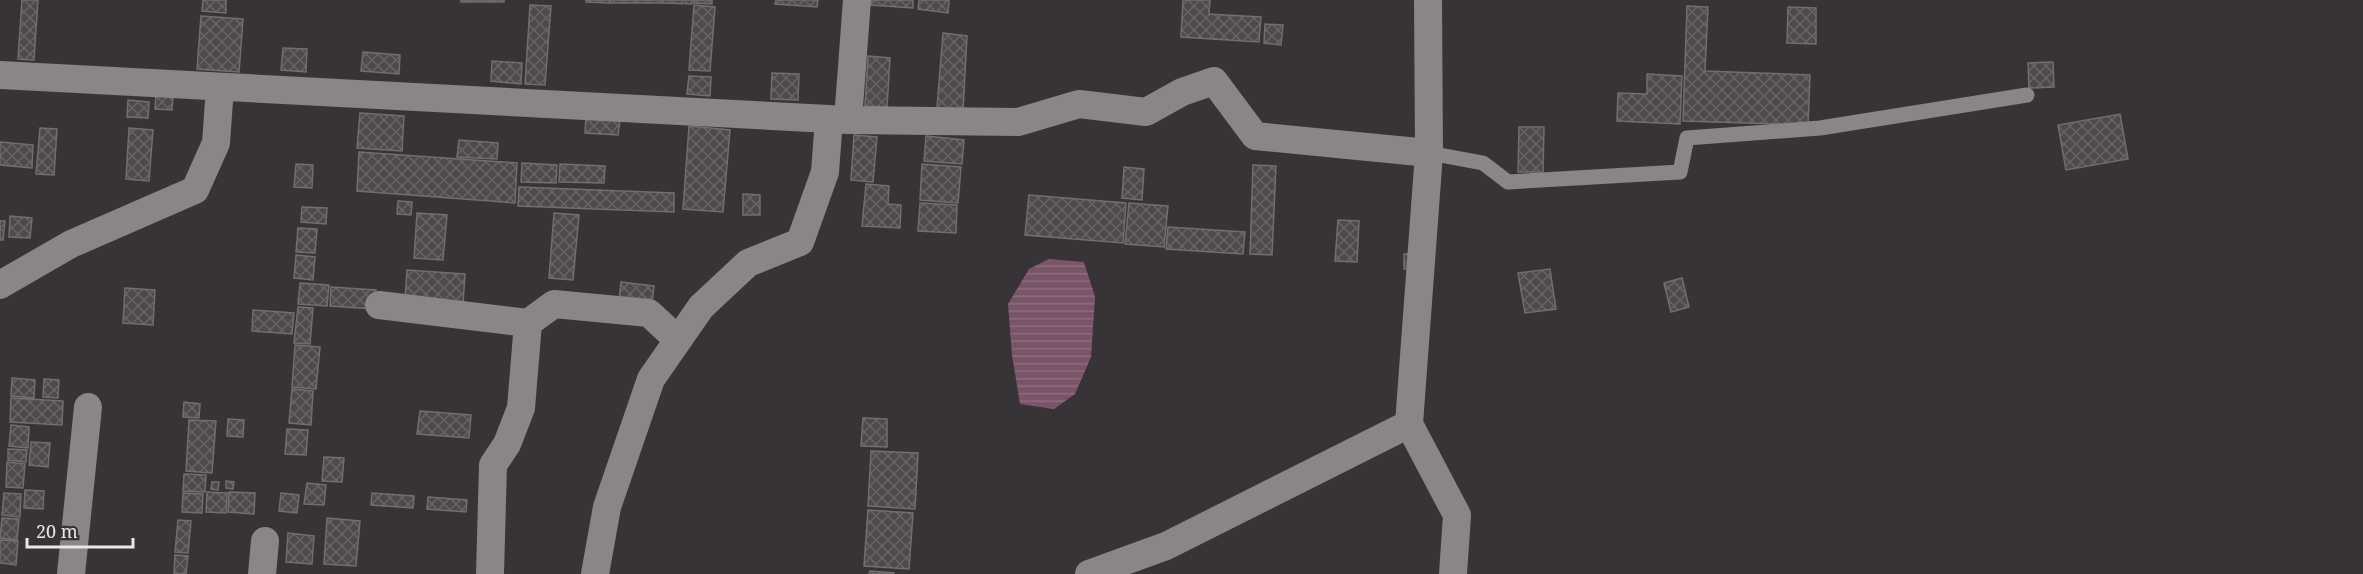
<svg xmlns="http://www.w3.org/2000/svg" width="2363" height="574" font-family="'Noto Serif',serif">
<defs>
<pattern id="water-rules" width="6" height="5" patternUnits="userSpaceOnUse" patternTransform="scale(1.5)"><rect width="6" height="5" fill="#7a5569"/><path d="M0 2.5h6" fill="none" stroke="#8d6d7e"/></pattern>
<pattern id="building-cross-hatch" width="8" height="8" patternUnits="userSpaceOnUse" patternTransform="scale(1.5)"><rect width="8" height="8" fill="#4e494c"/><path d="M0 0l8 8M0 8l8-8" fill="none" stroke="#686366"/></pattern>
</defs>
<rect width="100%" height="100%" fill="#383336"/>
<path fill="url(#water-rules)" d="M1049,259l35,3 11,35 -4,60 -16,37 -21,15 -34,-5 -8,-49 -4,-51 21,-35z"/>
<path fill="url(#building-cross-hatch)" stroke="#726d6f" stroke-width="1.5" d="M22,0h16l-4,60 -16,-1z
M203,0h23v13l-24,-2z
M461,0h43v2h-43z
M586,0h24l-1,3 -23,-1z
M610,0h53v3h-54z
M663,0h29v4l-29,-1z
M694,0h18v4l-18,-1z
M776,0h42l-1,7 -42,-3z
M872,0h41v8l-42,-3z
M919,0h30l-1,13 -30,-4z
M1183,0h27l-1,14 52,3 -2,25 -78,-5z
M530,5l21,1 -6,79 -20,-1z
M694,5l21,2 -5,64 -21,-1z
M1687,6l21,1 -3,64 105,4 -2,50 -125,-4z
M1788,7l28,1v36l-29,-1z
M201,16l42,3 -4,53 -42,-3z
M1265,24l18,1 -2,20 -17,-2z
M943,33l24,3 -4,75 -26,-3z
M283,48l24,1 -1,23 -25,-2z
M363,52l37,3 -1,19 -38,-3z
M868,56l22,2 -3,49 -22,-1z
M492,61l30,2 -1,21 -30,-3z
M2053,62l1,25 -25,1 -1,-25z
M772,73l27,1 -1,26 -27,-1z
M1647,74l35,2 -2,48 -63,-3 1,-28 29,1z
M689,76l22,1 -1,19 -23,-2z
M156,95l17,1 -1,14 -17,-1z
M128,100l21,2 -1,16 -21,-1z
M360,113l44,3 -2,35 -45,-3z
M2120,114l8,45 -62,11 -8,-45z
M586,117l34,3 -2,15 -33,-2z
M689,126l41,4 -7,82 -40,-3z
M1519,127h25l-1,45h-25z
M40,128l17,1 -3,46 -18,-1z
M129,128l24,2 -4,51 -23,-2z
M854,135l23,2 -4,45 -22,-2z
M926,136l38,4 -2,24 -38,-3z
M459,140l39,3 -1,16 -40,-2z
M0,142l33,3 -1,23 -32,-3z
M359,152l158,11 -2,40 -158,-12z
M522,163l35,2 -1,18 -35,-1z
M296,164l17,1 -1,23 -18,-1z
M560,164l45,2 -1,17 -45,-1z
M922,164l39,3 -3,36 -38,-3z
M1253,165l23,1 -4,89 -22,-1z
M1124,167l20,2 -2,31 -20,-2z
M866,184l23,2 -1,18 13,1 -1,23 -38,-2z
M519,187l155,6v19l-156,-6z
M743,194l17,1v20h-17z
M1029,195l97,8 -3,40 -98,-8z
M398,201l14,1 -1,13 -14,-1z
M920,203l37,2 -1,28 -38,-2z
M1129,203l39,3 -4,41 -39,-3z
M302,207l25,1 -1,16 -25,-2z
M417,213l30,2 -4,45 -29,-2z
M554,213l25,2 -6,65 -24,-2z
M10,216l22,2 -2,20 -21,-1z
M1338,220l21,1 -2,41 -22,-1z
M0,221h5l-2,19h-3z
M1168,227l77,5 -2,22 -77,-5z
M298,228l19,1 -2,24 -19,-1z
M1404,254h8v15h-8z
M296,255l19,2 -2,23 -19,-2z
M1550,269l6,40 -31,4 -7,-40z
M407,270l58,4 -2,30 -58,-4z
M1682,278l7,29 -18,5 -7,-29z
M621,282l33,4 -2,17 -33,-3z
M300,283l29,2 -2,21 -29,-2z
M331,287l45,3 -2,19 -44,-3z
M125,288l30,2 -2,35 -30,-2z
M298,307l15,1 -3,36 -16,-1z
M253,310l41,3 -2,21 -40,-3z
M295,345l25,2 -4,42 -24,-2z
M12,378l23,2 -1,18 -23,-2z
M44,379l15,1 -1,18 -15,-1z
M292,389l21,2 -2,34 -22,-2z
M11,398l52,3 -1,24 -52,-3z
M184,402l16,2 -1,14 -16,-1z
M420,411l51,4 -2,23 -52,-4z
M863,418l24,1v28l-26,-1z
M228,419l16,1 -1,17 -16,-1z
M189,420l27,1 -4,52 -26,-2z
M11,425l18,2 -1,21 -19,-2z
M287,429l21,1 -2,25 -21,-1z
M31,442l19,1 -2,24 -19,-2z
M8,449l19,1 -1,12 -18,-2z
M871,451l47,2 -3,56 -47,-3z
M324,457l20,1 -2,24 -20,-1z
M7,462l18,2 -2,24 -17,-1z
M184,474l22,1 -1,17 -22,-1z
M226,481l8,1 -1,7 -7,-1z
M212,482h7l-1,8 -7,-1z
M307,483l19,2 -2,20 -20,-1z
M25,490l19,1 -1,18 -19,-1z
M207,492l20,1 -1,20 -20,-1z
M229,492l26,1 -1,21 -26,-2z
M4,493l17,1 -1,23 -18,-2z
M183,493l20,1 -1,19 -20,-1z
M281,493l18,2 -2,18 -18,-2z
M372,493l42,3 -1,12 -42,-3z
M428,497l39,3 -1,12 -39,-3z
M868,510l45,3 -4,56 -45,-3z
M2,518l17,1 -2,21 -17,-2z
M327,518l33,3 -4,45 -32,-2z
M178,520l13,1 -3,32 -13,-1z
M288,533l26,3 -2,28 -26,-2z
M0,540l18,1 -2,24 -16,-2z
M175,555l13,1 -2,18h-12z
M870,571l24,2v1h-25z"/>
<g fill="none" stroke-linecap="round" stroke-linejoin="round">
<path stroke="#8b8588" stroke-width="15" d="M1429,153l54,10 25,19 172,-10 7,-34 133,-10 207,-33"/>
<path stroke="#8b8588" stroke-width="28" d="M1428,0l1,153 -20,271 48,91 -4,59
M0,75l848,45 170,2 61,-18 67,8 36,-20 32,-11 41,55 174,17
M848,120l9,-120
M0,285l71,-41 124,-54 21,-47 4,-56
M379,305l149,18 26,-19 95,9 29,27
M71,574l17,-167
M262,574l3,-33
M490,574l3,-109 14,-21 14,-36 7,-85
M595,574l12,-67 44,-128 50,-72 47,-44 52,-21 25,-70 4,-53
M1089,574l77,-28 243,-122"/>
</g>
<path d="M27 538v9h106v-9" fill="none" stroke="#eae7e8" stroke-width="3"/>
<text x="36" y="538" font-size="18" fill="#eae7e8" stroke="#383336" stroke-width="4.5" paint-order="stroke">20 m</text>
</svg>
